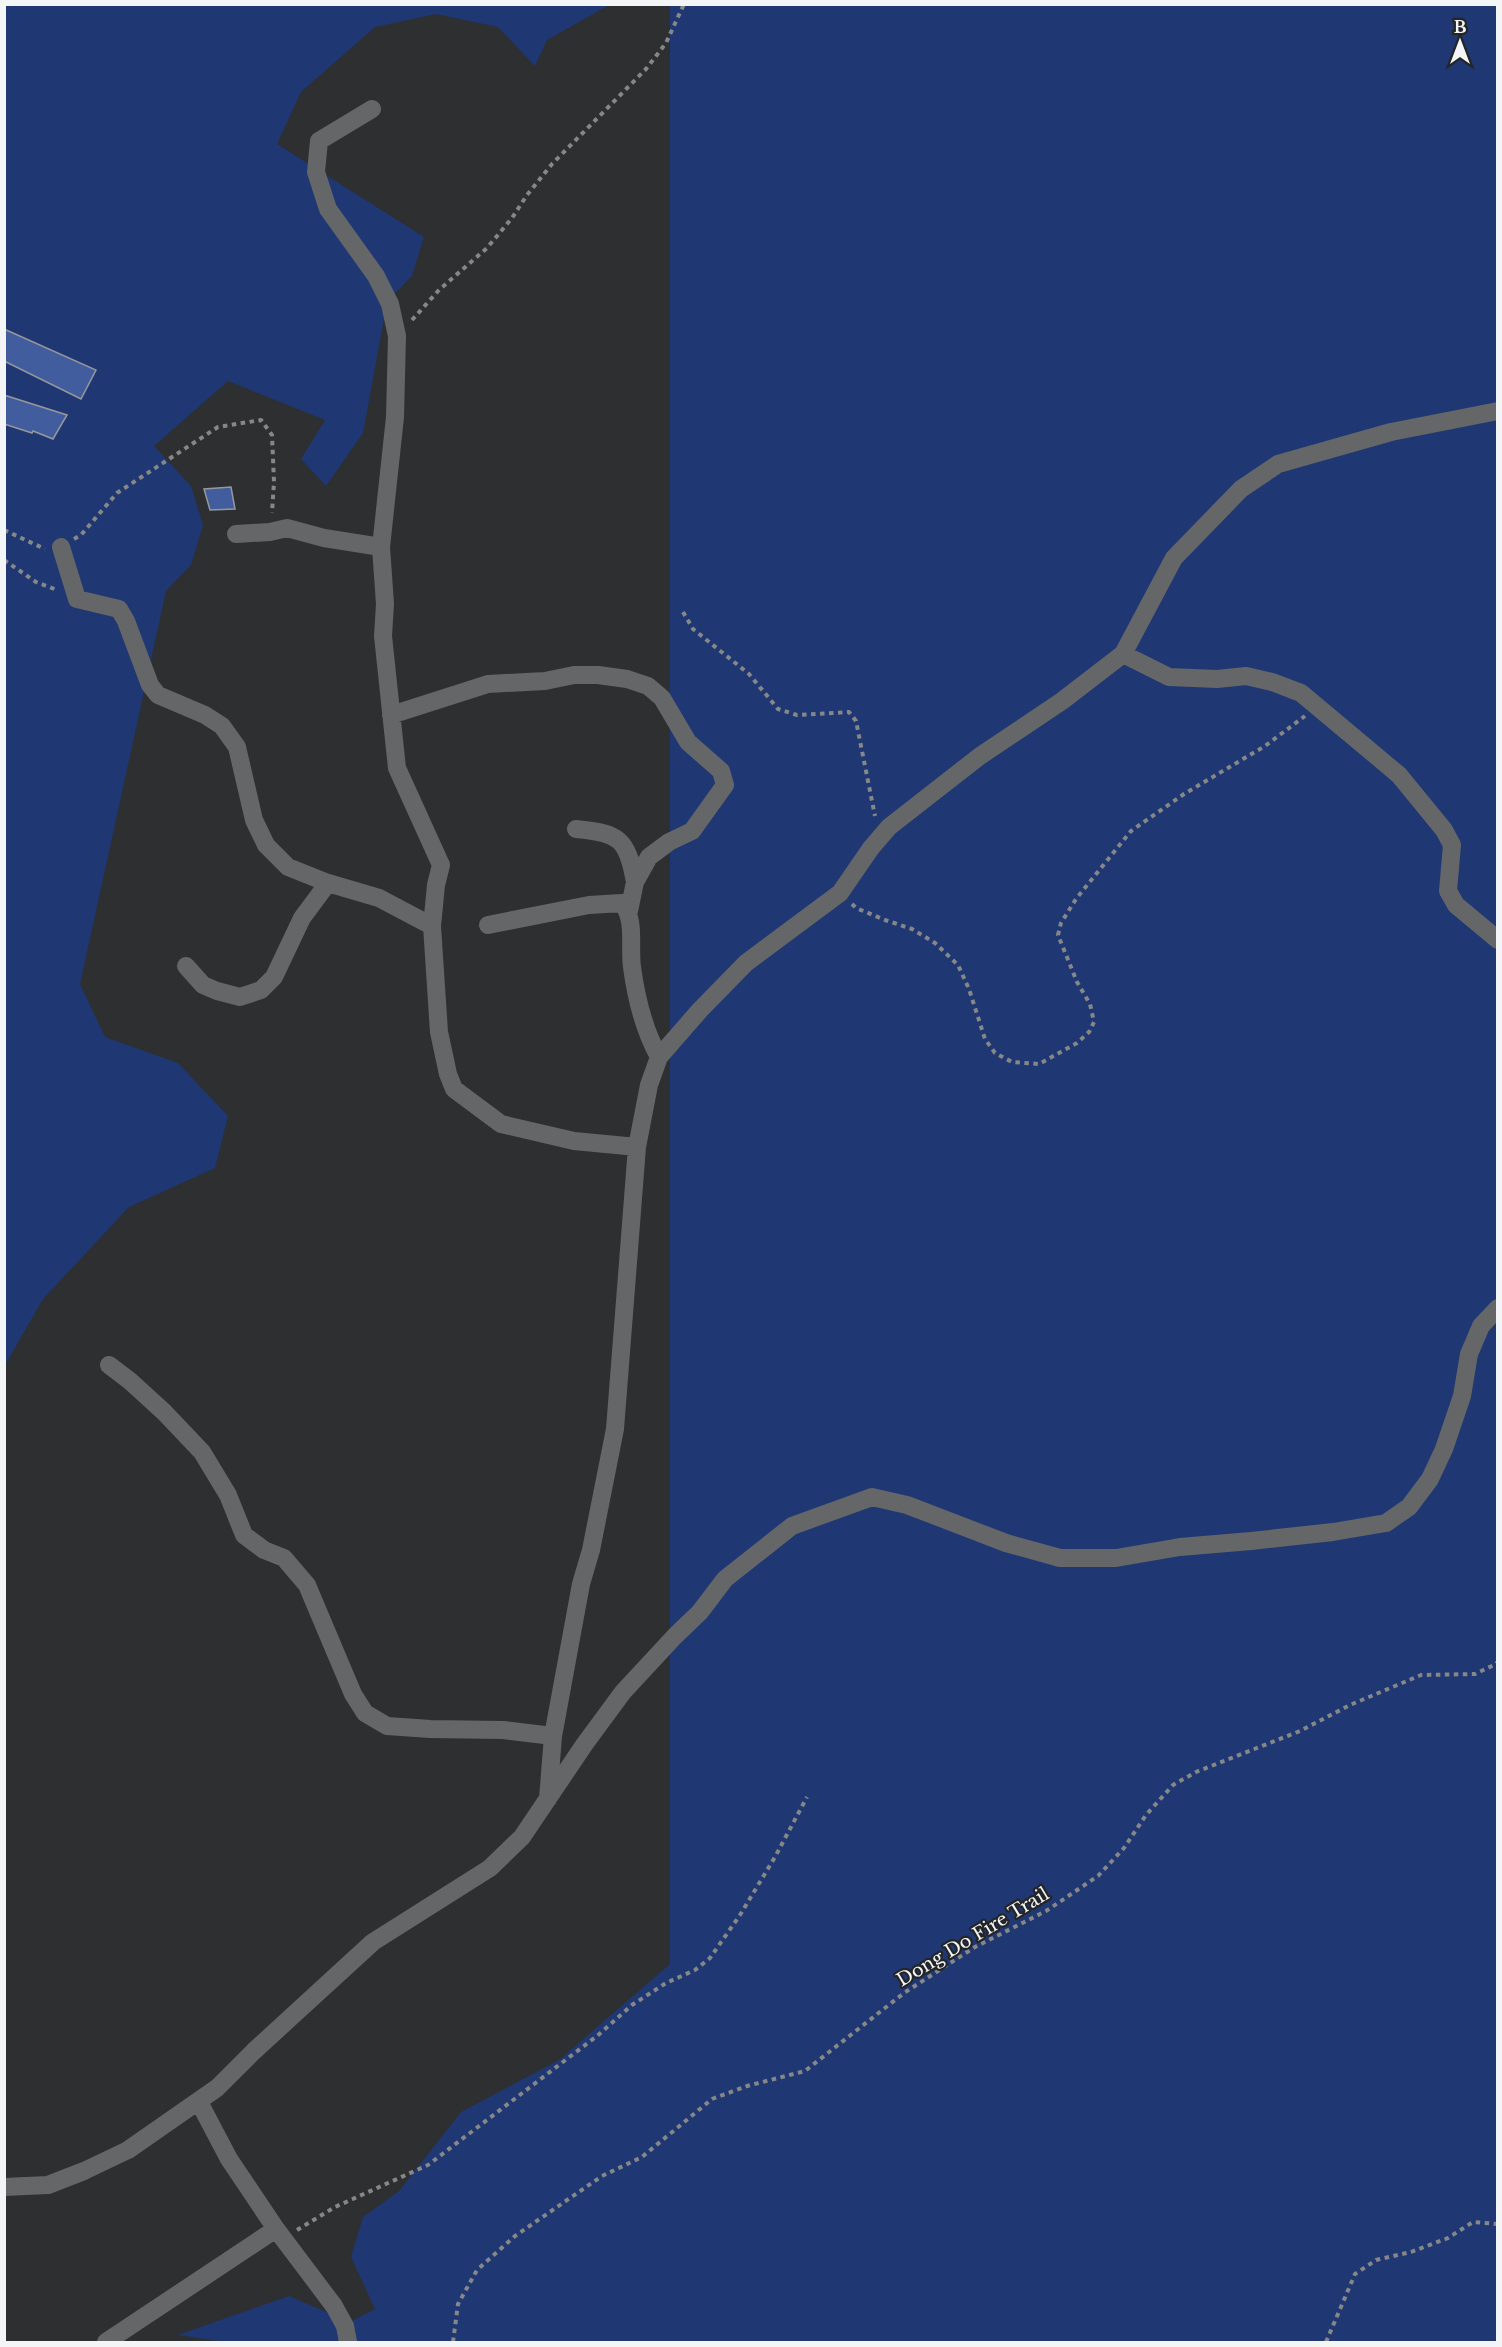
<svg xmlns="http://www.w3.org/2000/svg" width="1502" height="2347" font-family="'Libre Baskerville',serif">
<rect width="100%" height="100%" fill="#2e2f31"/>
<path fill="#1f3773" d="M4,5h605l-62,35 -12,26 -37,-39 -62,-13 -61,13 -74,65 -24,52 147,93 -12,39 -25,26 -24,131 -37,53 -25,-27 24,-39 -97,-39 -74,65 37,40 12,39 -12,40 -25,26 -86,393 25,53 73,26 50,53 -13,52 -86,39 -86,92 -38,66z
M670,5h827v2337h-1272l-47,-7 111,-39 61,26 25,-13 -24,-52 12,-40 36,-26 62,-79 98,-52 111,-96z"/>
<path fill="#415d9d" stroke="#97989b" stroke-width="1.5" d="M4,329l92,41 -15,29 -77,-38z
M4,395l63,20 -14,24 -20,-8 -1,2 -28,-9z
M231,487l4,22 -25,1 -6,-21z"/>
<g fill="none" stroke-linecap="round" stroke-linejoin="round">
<path stroke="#868788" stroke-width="4" stroke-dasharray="4.5 4.5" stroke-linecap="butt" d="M412,320l27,-30 48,-42 25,-30 15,-23 25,-31 94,-95 20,-26 18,-39
M4,530l41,19
M74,539l7,-4 36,-42 101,-66 43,-7 11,15 2,47 -2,31
M4,560l32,22 21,8
M683,612l10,17 56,45 29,35 19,6 52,-3 7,9 19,95
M852,904l4,4 29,12 27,9 23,14 23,22 11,24 16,50 10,14 17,9 27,2 38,-21 12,-11 5,-10 -4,-18 -13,-22 -19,-47 3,-12 15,-24 55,-68 53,-37 81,-48 40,-30
M297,2230l38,-23 93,-42 169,-129 35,-31 34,-22 29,-13 15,-12 30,-43 35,-58 32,-60
M453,2342l5,-38 19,-34 38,-34 87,-60 40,-19 70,-58 35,-13 58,-15 99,-78 71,-46 71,-36 52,-35 26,-28 22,-33 27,-30 23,-13 104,-41 50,-26 71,-30 54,-1 21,-10 2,-3
M1326,2342l29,-68 21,-14 35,-8 37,-14 25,-16 25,2"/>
<path stroke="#656667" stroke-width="18" d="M372,109l-53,32 -3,31 12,37 48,67 14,28 7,32 -2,81 -14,130 4,57 -2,32 14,132 44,97 -5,20 -4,41 7,106 9,42 6,15 47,35 73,17 63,6
M236,534l34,-2 17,-4 37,10 57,9
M61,547l16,52 42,10 7,12 24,64 8,10 47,20 17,11 15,21 17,73 12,25 22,22 40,16 51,15 53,28
M1123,654l46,23 48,2 29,-3 26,6 29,11 98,82 45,55 8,15 -4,46 8,14 42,35
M391,715l97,-31 57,-3 29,-6h24l29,4 21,7 14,12 26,44 33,29 4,14 -33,46 -23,11 -20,15 -14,25 -6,29
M576,829c44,4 51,10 59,53
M488,925l101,-20 33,-2c14,17 7,43 10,64 4,30 12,63 27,90
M186,966l17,19 14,6 23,6 21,-7 13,-13 28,-59 26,-35
M109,1365l21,16 34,31 38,40 26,43 16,40 20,15 20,8 23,27 46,109 12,19 22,13 43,3 73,1 50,6
M548,1799l5,-63 28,-152 10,-34 24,-121 22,-282 12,-62 10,-28 41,-47 46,-47 94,-70 31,-45 18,-21 91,-71 82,-55 61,-47 51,-96 67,-69 37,-25 113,-32 107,-21
M4,2187l44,-2 36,-14 44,-21 89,-62 37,-37 119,-109 117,-74 32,-31 62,-92 39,-53 52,-56 25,-24 25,-33 67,-53 80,-29 35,8 99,38 54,15h56l64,-11 71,-6 82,-9 53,-9 23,-16 21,-28 14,-30 18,-53 7,-42 12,-28 17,-18
M276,2229l58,77 11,20 3,16
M106,2342l170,-113 -47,-70 -30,-57"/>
</g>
<g text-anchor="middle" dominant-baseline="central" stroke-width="4.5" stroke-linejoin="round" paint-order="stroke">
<g font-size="18" fill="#f4f5f6" stroke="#242527">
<text transform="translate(973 1937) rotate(-31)">Dong Do Fire Trail</text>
</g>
</g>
<rect width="1502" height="2347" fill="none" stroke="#f4f5f6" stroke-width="12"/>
<g transform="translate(1460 42)" stroke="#242527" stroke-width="4.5" paint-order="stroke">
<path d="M0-4.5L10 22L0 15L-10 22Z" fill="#f4f5f6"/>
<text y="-9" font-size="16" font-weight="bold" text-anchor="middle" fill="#f4f5f6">B</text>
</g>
</svg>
